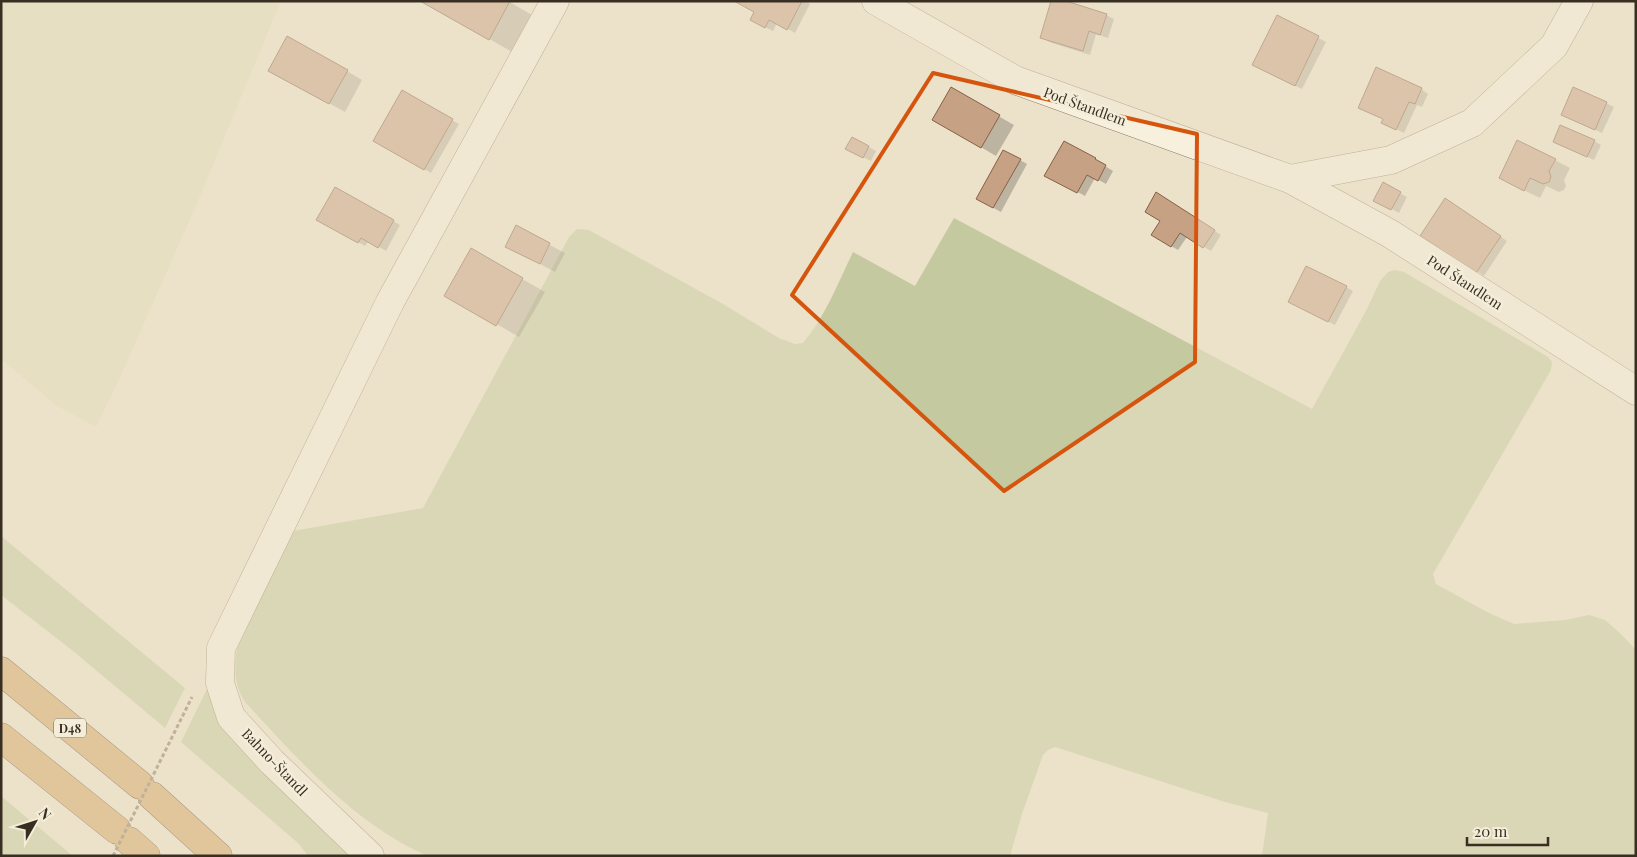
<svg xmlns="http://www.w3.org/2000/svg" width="1637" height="857" font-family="'Playfair Display',serif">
<rect width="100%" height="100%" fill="#ece2ca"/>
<path fill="#e1dbb8" d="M1,1h280l-85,205 -78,176 -22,45 -39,-21 -56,-47z"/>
<path fill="#c4c99f" d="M954,218l358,191 55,-100 13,-28 8,-9 7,-2 9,2 144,85 4,5 -1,8 -118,204 3,10 53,29 25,11 51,-4 24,-5 16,5 16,14 15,16v206h-374l6,-43 -43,-11 -170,-55 -7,3 -5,5 -21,59 -12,42h-582c-73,-31 -130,-97 -183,-154 -12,-19 -11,-37 -7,-59l55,-112 130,-23 146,-271 8,-8 12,1 134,74 56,34 16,6 8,-1c22,-26 35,-60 50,-91l62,34z
M1,536l184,152 -20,40 -92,-77 -72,-56z
M210,683l149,173h-51l-9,-12 -118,-102z
M1,796l72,60h-72z"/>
<path fill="#0003" d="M422,1h86l24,14 -20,37z
M736,1h70l4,3 -15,29 -18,-10 -4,8 -14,-7 -3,-12z
M1106,15l8,4 -6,19 -12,-4 -6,21 -41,-13 -7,-5z
M1277,16l49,26 -24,47 -41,-20z
M347,71l15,9 -17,32 -60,-33z
M951,89l63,36 -18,31 -63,-37z
M1421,89l7,5 -6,13 -5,-2 -13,28 -14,-7 -6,-7z
M402,92l57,32 -28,49 -57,-32z
M1606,103l8,4 -12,26 -32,-15z
M852,138l24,13 -5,10 -17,-8z
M1594,141l7,4 -7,15 -40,-18z
M1064,142l38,21v1l11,7 -7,13 -11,-6 -10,18 -39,-21z
M1004,151l23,13 -26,48 -24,-13z
M1555,160l15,8 -6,12 2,6 -2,4 -5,2 -13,-6 -6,12 -25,-12z
M1383,184l24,13 -8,16 -24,-13z
M335,188l65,37 -14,26 -17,-10 -4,5 -47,-27z
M1164,198l57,37 -10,16 -24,-14 -9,13 -7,-4z
M1452,204l55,37 -23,35 -7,-5z
M516,227l49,26 -10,19 -49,-26z
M472,250l73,42 -26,45 -73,-42z
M1346,287l7,4 -18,34 -39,-20z"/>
<path fill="#c7a183" stroke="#856147" d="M420,1h90l-21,39z
M734,1h68l-15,29 -18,-10 -4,8 -15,-8 4,-8z
M1051,1h15l41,13 -7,21 -11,-4 -6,20 -43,-13z
M1277,15l42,21 -24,50 -43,-21z
M287,36l61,34 -19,34 -61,-33z
M1376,67l46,21 -7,16 -6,-2 -13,28 -15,-7 2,-4 -25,-11z
M951,87l49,28 -19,33 -49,-28z
M1573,87l34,15 -12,28 -34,-15z
M402,90l51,29 -29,51 -51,-29z
M1560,125l35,15 -8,17 -34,-15z
M852,137l17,9 -6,12 -18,-9z
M1517,140l39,19 -7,12 2,6 -2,5 -6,2 -13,-6 -6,13 -25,-13z
M1064,141l32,17 -1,1 11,6 -8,16 -11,-6 -10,18 -33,-17z
M1003,150l18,9 -28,49 -17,-9z
M1383,182l18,10 -10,18 -18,-9z
M335,187l59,33 -16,28 -17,-10 -3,5 -42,-23z
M1156,192l59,38 -12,18 -23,-15 -9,14 -20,-12 9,-14 -15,-9z
M1445,198l56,38 -25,37 -56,-37z
M516,225l34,18 -10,21 -35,-17z
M471,248l52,30 -27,48 -52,-30z
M1306,266l41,20 -19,36 -40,-20z"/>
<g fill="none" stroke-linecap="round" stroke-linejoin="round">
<defs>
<path id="street" d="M876,1l139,79 275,99 99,54 247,158
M1290,179l101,-19 81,-37 82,-77 25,-45
M370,856l-98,-94 -41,-45 -11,-34 1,-35 169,-346 165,-301"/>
<path id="highway" d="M1,671l139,114
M1,737l116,93
M152,796l66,60
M129,841l17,15"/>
</defs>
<use href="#street" stroke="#877660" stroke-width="29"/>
<use href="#highway" stroke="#564433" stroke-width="29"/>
<use href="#street" stroke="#f7f0dd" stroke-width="28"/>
<use href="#highway" stroke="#d3a463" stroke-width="28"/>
<path stroke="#877660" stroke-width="3" stroke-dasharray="4 2.5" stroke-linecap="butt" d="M113,856l79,-159"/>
</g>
<path d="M0 0H1637V857H0ZM933,73l264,61 -2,228 -191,129 -212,-196z" fill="#ece2ca" fill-opacity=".55" fill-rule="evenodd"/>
<path fill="none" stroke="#d6550e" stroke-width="4" stroke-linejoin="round" d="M933,73l264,61 -2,228 -191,129 -212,-196z"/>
<g text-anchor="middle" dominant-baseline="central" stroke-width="5" stroke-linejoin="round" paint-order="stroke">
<rect fill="#f4edd9" stroke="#716759" stroke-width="1" x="54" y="718.5" width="32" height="19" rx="4"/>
<g font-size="12" font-weight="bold" fill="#392e22">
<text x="70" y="728">D48</text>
</g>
<g font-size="14" fill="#392e22" stroke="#f4edd9">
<text transform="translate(1085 106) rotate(20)">Pod Štandlem</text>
<text transform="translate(1465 282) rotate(33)">Pod Štandlem</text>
<text transform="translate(275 762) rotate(46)">Bahno-Štandl</text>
</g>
</g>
<rect width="1637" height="857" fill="none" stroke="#392e22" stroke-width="5"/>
<g transform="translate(35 822) rotate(51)" stroke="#f4edd9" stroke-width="4" paint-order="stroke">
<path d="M0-4L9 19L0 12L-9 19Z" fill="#392e22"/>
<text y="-8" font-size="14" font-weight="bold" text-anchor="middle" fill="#392e22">N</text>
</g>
<path d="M1467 837v8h81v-8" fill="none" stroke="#392e22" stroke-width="2.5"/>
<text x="1474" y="837" font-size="15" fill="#392e22" stroke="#f4edd9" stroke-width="4" paint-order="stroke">20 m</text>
</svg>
